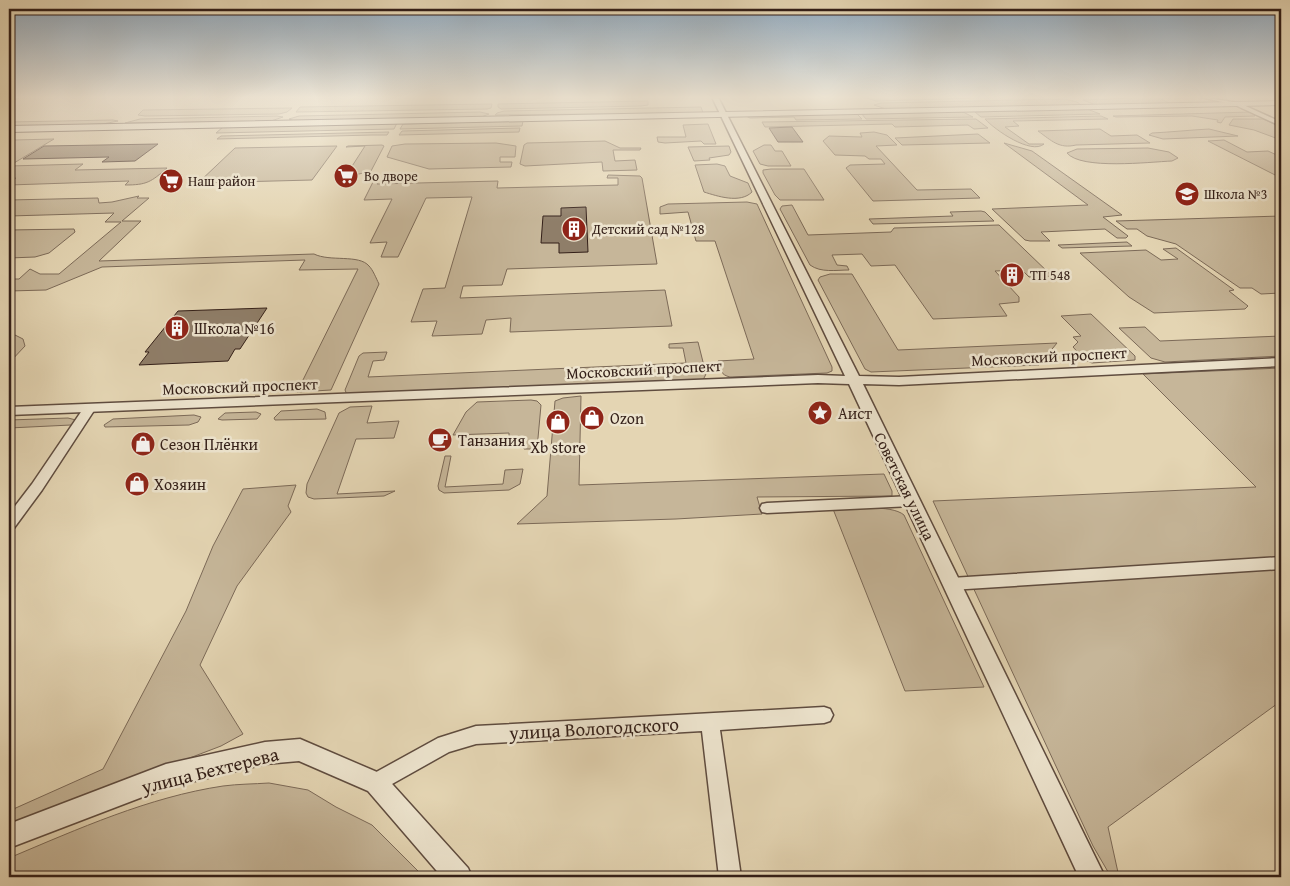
<svg xmlns="http://www.w3.org/2000/svg" width="1290" height="886" font-family="'Gentium Book Plus',serif">
<rect width="100%" height="100%" fill="#e4d5b3"/>
<filter id="stains"><feTurbulence type="fractalNoise" baseFrequency=".004" numOctaves="4"/><feColorMatrix values="0 0 0 0 .2 0 0 0 0 .09 0 0 0 0 .02 0 0 0 .5 -.17"/></filter>
<radialGradient id="worn" r=".72"><stop offset=".6" stop-color="#630" stop-opacity="0"/><stop offset="1" stop-color="#630" stop-opacity=".3"/></radialGradient>
<path fill="#c6b699" stroke="#7c6a58" d="M864,97h112v1l-100,3z
M1157,97l14,7 -75,1 -13,-5z
M1065,99l12,3 4,3 -192,5 -15,-5 7,-2z
M648,101v4l-7,1 -140,3 -3,-2v-3z
M492,104l-1,4 -4,1 -191,3 4,-5z
M701,107l2,6 -208,2 2,-2 7,-2z
M292,108l-5,4 -8,2 -134,2 -7,-1 5,-5z
M1087,109l13,5 -119,3 -6,-5z
M480,112l9,2 -8,3 -187,4 -5,-2 10,-3z
M963,112l10,5 -107,2 -5,-6z
M1251,112l4,4 -30,1 -4,6 -4,-1 1,-2 -26,-4 -76,1 -3,-1z
M857,114l5,5 -66,1 -2,-3 -44,1 -4,-2z
M277,116l6,1 -12,4 -146,2 15,-4z
M1101,116l7,3 -95,2 6,5 -14,1 24,17h15c-13,11 -49,-14 -59,-25z
M976,119l12,9 -14,1 -6,-4 -73,2 -3,-3 -127,3 -3,-5z
M1233,119h30l18,8v13l-27,-10 -25,-5z
M113,120l5,1 -15,3 -94,3v-5z
M523,121l-1,5 -122,3 3,-5z
M397,123l-3,6 -178,4 7,-6z
M708,124l8,20h-12l-3,-3 -36,2 -7,-1 -1,-5h29l-3,-12z
M520,128l-1,4 -120,3 3,-4z
M1100,129l11,7 26,-1 13,8 -74,2c-17,4 -24,-4 -38,-14z
M1209,129l29,7 -75,3 -14,-4 3,-2c20,-1 38,-3 57,-4z
M389,132l-2,3h-15l-155,4 4,-3z
M874,132l13,3 10,10 -21,1 41,44 54,-1 9,9 -107,3 -27,-33 4,-3 35,-1 -4,-5h-12l-4,-3 -30,-1 -12,-14 6,-5 33,1 -2,-4z
M978,134l12,9 -88,2 -7,-7z
M54,139l-45,27 74,-2 -8,6 92,-2c-16,14 -20,17 -42,17l4,-4 -120,4 7,-7h-7v-35l5,-3z
M1224,140l23,12 21,-1 13,6v21l-73,-37z
M605,141l15,7h21l-1,2h-27l2,11 20,-1 2,10 -34,1 -1,-9 -77,4 -5,-2 4,-19 3,-2z
M496,143l20,3 -1,11h-15v5h12l-1,5 -82,2 -42,-12 5,-11 13,-2z
M1004,143l28,8 90,64 -19,2 25,19 -2,2h-9l-12,-9 -64,3 9,9h-20l-5,-1 -33,-31 96,-4z
M382,145l2,1 -13,25 -12,3h-12l18,-28 -19,1 2,-1z
M764,145h7l4,6h7l9,15h-23l-8,-2 -7,-13z
M337,146l-25,34 -114,3 37,-35z
M729,146l2,6 -2,3 -20,3 1,2 -16,1 -6,-14z
M1148,148l21,4 9,6 -6,3c-23,1 -91,9 -105,-8l10,-4z
M717,164l8,2 5,10 18,7 4,9c-12,12 -35,4 -48,0l-9,-27z
M771,169h33l20,31h-44l-5,-5 -12,-22v-3z
M608,175l32,1 2,2 15,86 -150,5 -5,16 -39,1 -3,12 205,-8 7,36 -162,6 1,-14 -25,2 -4,14 -50,2 5,-15 -26,1 12,-33 22,-1 27,-91 -46,1 -28,59h-17l6,-15 -17,1 22,-44 -28,1 11,-22 5,-1 -3,7 121,-3 -1,7 121,-3v-7h-11z
M139,196l-2,2h12l-27,23h19l-42,40 215,-7c16,8 45,0 55,12 4,4 7,12 10,18l-48,106 -34,2 61,-123 -59,1 6,-10 -203,7 -56,23 -37,1v-12h10l11,-10 10,5h19l62,-52h-16l9,-9 -105,3v-16l89,-2 1,5 13,-1z
M747,202l10,2 75,163v4l-5,2 -97,4c-9,-2 -10,-7 -12,-16l36,-2 -39,-118h-19l-8,-29 -28,2v-7l8,-3z
M792,205l16,30 83,-3 3,-4 105,-3 53,51 -23,1 -7,-7 -27,1 24,26v5l-20,2 8,12 -74,3 -38,-54 -24,1 -9,-12 -30,1 5,10 10,1 2,4c-13,0 -28,3 -39,-5l-30,-56 2,-3z
M981,211l4,1 9,9 -121,3 -4,-5 84,-3 -3,-4z
M1281,216v77l-20,1 -9,-6h-12l-64,-44 -29,-8 -10,-7h-10l-11,-8z
M74,229l1,3 -26,21 -14,4 -26,1v-28z
M1127,242l5,4 -70,2 -4,-3z
M1176,248l58,42 -5,1 19,15 -3,3 -91,4 -25,-16 -49,-44 66,-3 15,10 17,-1 -15,-10z
M830,274h22l46,76 159,-7 -18,22 -168,7 -6,-3 -47,-89 2,-3z
M1091,314l44,42v4l-43,3 -7,-3 -12,-13 5,-5 -5,-5 8,-1 -20,-20z
M1145,327l15,14 121,-5v20l-116,6 -14,-4 -32,-30z
M9,335h6l8,4 2,7 -16,17z
M698,342l8,32 -3,6 -355,17 -3,-7 14,-34 4,-3 24,-1 -3,8 -11,1 -5,16 318,-14 -3,-15h-14v-4z
M1281,368v333l-173,126 11,50h-8l-18,-31 -160,-345 323,-14 -113,-113z
M581,396l-2,89 305,-11 8,17v5l-135,1 5,17 -86,5 -159,5 30,-28 8,-95 8,-3z
M531,400l6,1 4,4 -4,44h-13v-10l-15,1v-7l-56,2 13,-23 11,-10z
M372,406l-5,17 32,-2 -5,17 -38,1 -19,55 58,-3 -11,5 -70,3 -6,-2 -2,-4 1,-9 32,-71 11,-6z
M317,409l8,3 1,7 -51,1 -1,-2 7,-7z
M256,412l5,2 -4,5 -35,1 -4,-1 7,-6z
M194,415l7,2 -3,5 -9,3 -84,2 -1,-2 9,-6z
M68,418l8,2 -5,5 -62,3v-8z
M445,456h6l-6,31 58,-3 2,-14 18,-1 -3,15 -11,6 -65,3 -5,-3 -1,-4z
M296,485l-8,21 3,6 -54,74 -37,79 43,69 -22,12 -212,81v-16l94,-42 83,-158 27,-65 30,-57z
M833,509c18,0 58,-5 71,6l80,172 -79,4z
M269,783l39,7 28,17 36,18 52,52h-415v-19c69,-29 140,-61 214,-72 15,-2 31,-2 46,-3z"/>
<path fill="#8f7e69" stroke="#331f18" d="M792,127l11,15h-25l-9,-14z
M158,144l-23,17 -33,1 7,-5 -86,2 21,-13z
M586,207l2,45 -29,1v-10h-18l2,-27h18v-8z
M267,308l-27,41h-5l-7,12 -89,4 10,-13h-4l33,-41z"/>
<g fill="none" stroke-linecap="round" stroke-linejoin="round">
<defs>
<path id="minor" d="M1201,97l38,6 42,19v4l-46,-21z
M89,405l6,4 -53,81 -28,38 -5,1v-15l23,-30 53,-78z
M912,496l5,2 2,3 -2,3 -5,2 -145,7 -5,-1 -2,-4 2,-4 5,-1z
M1281,557v12l-330,21 -5,-2 -3,-4 3,-4 5,-2z
M824,707l6,2 3,6 -3,6 -6,2 -104,7 21,147h-22l-17,-146 -226,13 -27,8 -73,41 -7,-3 -3,-7 3,-7 69,-38 38,-12z"/>
<path id="tertiary" d="M11,97h8l-10,5v-4z
M712,97h6l141,279 40,1 382,-19v8l-382,19 -36,-1 242,493h-26l-230,-493 -31,-1 -809,32v-8l809,-32 27,1z
M300,739l84,36 84,93 4,9h-30l-74,-86 -69,-30 -34,3 -99,24 -157,60v-24l157,-60 99,-22z"/>
<path id="secondary" d="M1281,101v4l-1272,27v-6z"/>
</defs>
<use href="#minor" stroke="#5f4c3f" stroke-width="3"/>
<use href="#tertiary" stroke="#5f4c3f" stroke-width="3"/>
<use href="#secondary" stroke="#331f18" stroke-width="2"/>
<use href="#minor" fill="#ede4ce" fill-rule="evenodd"/>
<use href="#tertiary" fill="#ede4ce" fill-rule="evenodd"/>
<use href="#secondary" fill="#ede4ce" fill-rule="evenodd"/>
</g>
<linearGradient id="sky" x2="0" y2="1"><stop stop-color="#8ea8be"/><stop offset="0.44" stop-color="#f3ecdd"/><stop offset="1" stop-color="#f3ecdd" stop-opacity="0"/></linearGradient>
<rect width="1290" height="221" fill="url(#sky)"/>
<defs>
<symbol id="supermarket-disc" viewBox="-11 -11 22 22"><circle r="9.5" fill="#8f2418" stroke="#ede4ce"/><path d="M-6-5.5h2.5l.6 2H6L4.5 2H-2.5L-4.4-4H-6ZM-1.5 3.2a1.3 1.3 0 1 0 .1 0ZM3 3.2a1.3 1.3 0 1 0 .1 0Z" fill="#fff"/></symbol>
<symbol id="school-disc" viewBox="-11 -11 22 22"><circle r="9.5" fill="#8f2418" stroke="#ede4ce"/><path d="M0-5L7-2L0 1L-7-2ZM-4 1L0 2.5L4 1V4Q0 6-4 4Z" fill="#fff"/></symbol>
<symbol id="building-disc" viewBox="-11 -11 22 22"><circle r="9.5" fill="#8f2418" stroke="#ede4ce"/><path d="M-4-6H4V6H1V3H-1V6H-4ZM-2.5-4.3h1.7v1.8h-1.7ZM.8-4.3h1.7v1.8H.8ZM-2.5-1h1.7V.8h-1.7ZM.8-1h1.7V.8H.8Z" fill="#fff"/></symbol>
<symbol id="sight-disc" viewBox="-11 -11 22 22"><circle r="9.5" fill="#8f2418" stroke="#ede4ce"/><path d="M0-6L1.8-2.2L6-1.7L2.9 1.2L3.7 5.4L0 3.3L-3.7 5.4L-2.9 1.2L-6-1.7L-1.8-2.2Z" fill="#fff"/></symbol>
<symbol id="shop-disc" viewBox="-11 -11 22 22"><circle r="9.5" fill="#8f2418" stroke="#ede4ce"/><path d="M-5-2.5h2.3a2.7 3.5 0 0 1 5.4 0H5L5.5 6h-11ZM-1.5-2.5h3a1.5 2.3 0 0 0-3 0Z" fill="#fff"/></symbol>
<symbol id="cafe-disc" viewBox="-11 -11 22 22"><circle r="9.5" fill="#8f2418" stroke="#ede4ce"/><path d="M-5.5-4.5H6V0H3Q3 3.5 0 3.5H-2.5Q-5.5 3.5-5.5 0ZM3-3.2v2h1.7v-2ZM-6 4.5H4V6H-6Z" fill="#fff"/></symbol>
</defs>
<g fill-rule="evenodd">
<use href="#supermarket-disc" x="332" y="162" width="28" height="28"/>
<use href="#supermarket-disc" x="157" y="167" width="28" height="28"/>
<use href="#school-disc" x="1173" y="180" width="28" height="28"/>
<use href="#building-disc" x="560" y="215" width="28" height="28"/>
<use href="#building-disc" x="998" y="261" width="28" height="28"/>
<use href="#building-disc" x="163" y="314" width="28" height="28"/>
<use href="#sight-disc" x="806" y="399" width="28" height="28"/>
<use href="#shop-disc" x="578" y="404" width="28" height="28"/>
<use href="#shop-disc" x="544" y="408" width="28" height="28"/>
<use href="#cafe-disc" x="426" y="426" width="28" height="28"/>
<use href="#shop-disc" x="129" y="430" width="28" height="28"/>
<use href="#shop-disc" x="123" y="470" width="28" height="28"/>
</g>
<g text-anchor="middle" dominant-baseline="central" stroke-width="5" stroke-linejoin="round" paint-order="stroke">
<g font-size="14" fill="#331f18" stroke="#ede4ce" text-anchor="start">
<text x="364" y="176">Во дворе</text>
<text x="188" y="181">Наш район</text>
<text x="1204" y="194">Школа №3</text>
<text x="592" y="229">Детский сад №128</text>
<text x="1030" y="275">ТП 548</text>
</g>
<g font-size="16" fill="#331f18" stroke="#ede4ce" text-anchor="start">
<text x="194" y="328">Школа №16</text>
<text x="838" y="413">Аист</text>
<text x="610" y="418">Ozon</text>
<text x="458" y="440">Танзания</text>
<text x="160" y="444">Сезон Плёнки</text>
<text x="558" y="447" text-anchor="middle">Xb store</text>
<text x="154" y="484">Хозяин</text>
</g>
<g font-size="16" fill="#331f18" stroke="#ede4ce">
<text transform="translate(1049 356) rotate(-3)">Московский проспект</text>
<text transform="translate(644 369) rotate(-3)">Московский проспект</text>
<text transform="translate(240 386) rotate(-2)">Московский проспект</text>
<text transform="translate(905 486) rotate(64)">Советская улица</text>
</g>
<g font-size="19" fill="#331f18" stroke="#ede4ce">
<text transform="translate(594 728) rotate(-3)">улица Вологодского</text>
<text transform="translate(210 770) rotate(-14)">улица Бехтерева</text>
</g>
</g>
<rect width="1290" height="886" fill="none" stroke="#e4d5b3" stroke-width="30"/>
<rect x="10" y="10" width="1270" height="866" fill="none" stroke="#331f18" stroke-width="2.5"/>
<rect x="15" y="15" width="1260" height="856" fill="none" stroke="#331f18"/>
<rect width="100%" height="100%" filter="url(#stains)"/>
<rect width="100%" height="100%" fill="url(#worn)"/>
</svg>
